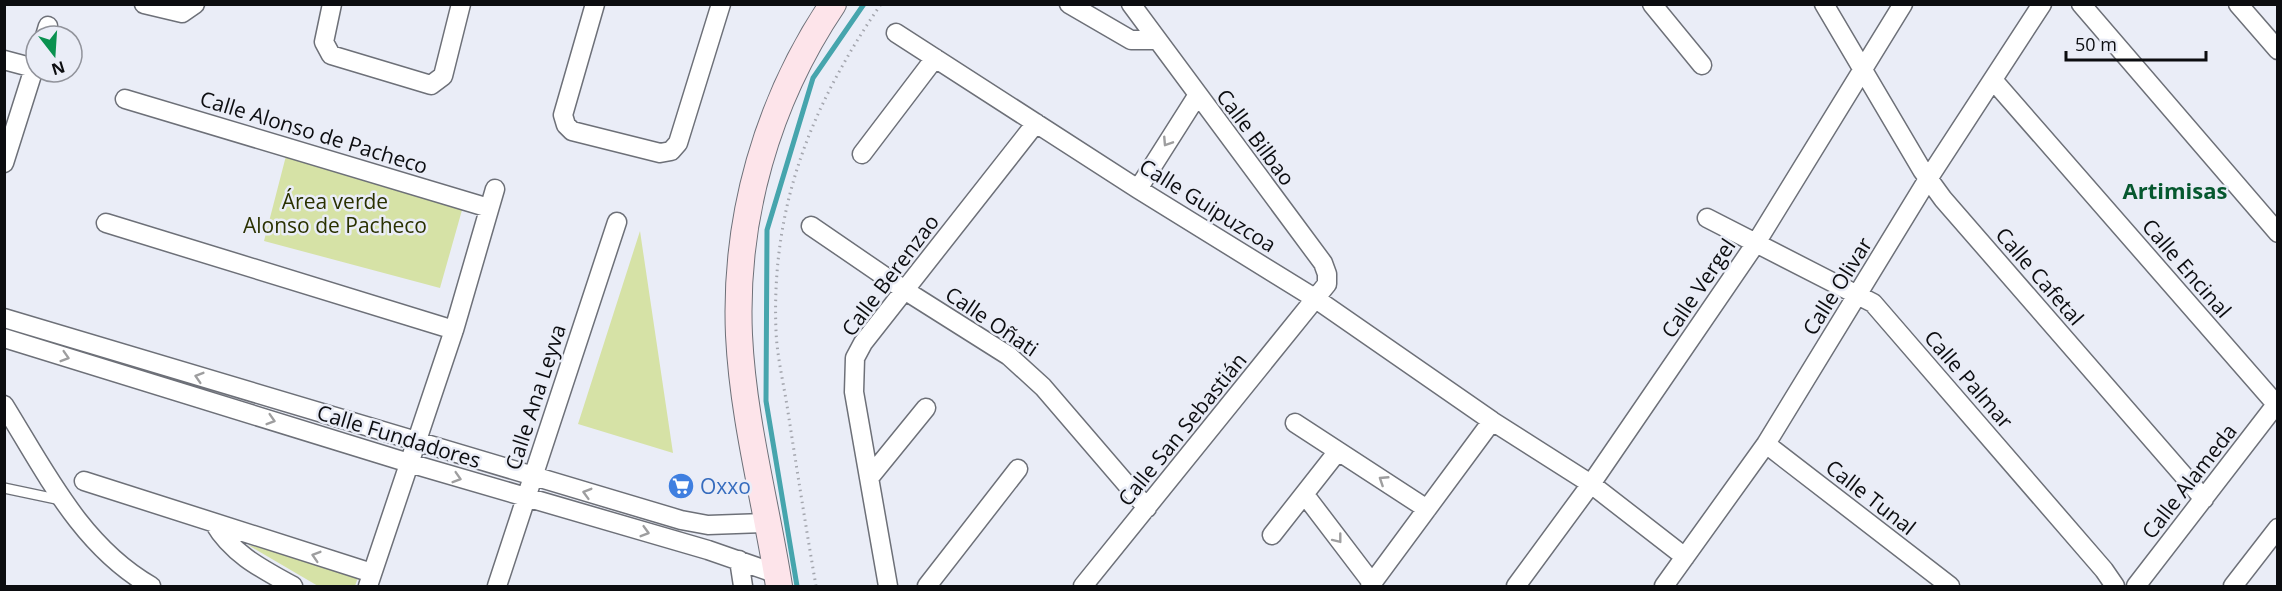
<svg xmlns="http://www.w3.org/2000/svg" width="2282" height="591" font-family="'Open Sans',sans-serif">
<rect width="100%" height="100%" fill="#eaedf7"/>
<path fill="#d6e2a6" d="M287,152l177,51 -24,85 -176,-47z
M640,231l33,222 -95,-29z
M248,545l113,24 -6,17h-37z"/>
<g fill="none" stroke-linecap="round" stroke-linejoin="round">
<path stroke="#46a5ad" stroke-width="5" d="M797,586l-31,-185 1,-171 46,-152 51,-74"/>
<defs>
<path id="lane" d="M4,488l57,12"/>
<path id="street" d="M144,4l38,9 13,-9
M332,4l-8,38 7,13 100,30 12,-9 18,-72
M595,4l-32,111 3,10 6,6 88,22 11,-2 7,-8 43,-139
M1069,4l62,36h25
M1652,4l50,61
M1824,4l98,166 21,29 261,300
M2081,4l197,229
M2238,4l40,46
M896,33l242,156 178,110 176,122 99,63 94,73
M45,36l3,-10
M4,60l30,8
M1993,80l283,324
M125,99l364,109
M862,154l73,-96
M4,163l32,-101
M1138,189l59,-93
M1707,218l166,85 231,267 11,16
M106,223l348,107
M811,226l95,65 103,65 34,31 104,121
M4,318l677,202 27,5 59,-2
M4,338l405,125 299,87 69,24
M4,405c41,66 77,141 147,181
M1295,423l132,86
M1766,444l184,142
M869,478l57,-70
M84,481l288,92
M1305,495l67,88
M214,523c18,31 48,46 79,63
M1272,535l66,-84
M739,560l4,26
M368,586l86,-256 41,-141
M497,586l120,-364
M888,586l-34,-194 1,-34 8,-15 173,-220
M927,586l91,-117
M1083,586l244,-302v-10l-4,-11 -192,-259
M1370,586l122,-165
M1516,586l75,-102 165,-241 147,-239
M1664,586l102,-142 162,-265 114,-175
M2136,586l142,-184
M2233,586l45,-58"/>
<path id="secondary" d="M779,586c-13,-83 -36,-166 -40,-251 -5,-117 28,-233 94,-331"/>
</defs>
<use href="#lane" stroke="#6d7078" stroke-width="12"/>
<use href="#street" stroke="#6d7078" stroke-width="21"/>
<use href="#secondary" stroke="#6d7078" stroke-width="28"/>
<path stroke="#a4a6ae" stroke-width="3" stroke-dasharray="1.5 4.5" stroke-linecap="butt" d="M816,586c-10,-58 -19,-116 -28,-174 -4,-27 -11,-55 -12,-81 -5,-125 35,-225 105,-327"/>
<use href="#lane" stroke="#fff" stroke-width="9"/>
<use href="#street" stroke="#fff" stroke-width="18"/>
<use href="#secondary" stroke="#fde4ea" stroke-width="26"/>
</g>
<defs><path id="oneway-chevron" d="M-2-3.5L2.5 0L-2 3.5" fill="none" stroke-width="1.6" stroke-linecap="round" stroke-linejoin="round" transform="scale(1.5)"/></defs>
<g stroke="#9e9e9f">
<use href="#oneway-chevron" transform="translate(1167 142) rotate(123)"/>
<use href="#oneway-chevron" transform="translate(65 357) rotate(17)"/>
<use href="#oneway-chevron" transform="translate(199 377) rotate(-163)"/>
<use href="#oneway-chevron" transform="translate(271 420) rotate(17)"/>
<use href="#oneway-chevron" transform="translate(457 478) rotate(17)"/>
<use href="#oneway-chevron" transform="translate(1383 480) rotate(-147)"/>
<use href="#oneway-chevron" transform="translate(587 493) rotate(-164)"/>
<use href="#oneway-chevron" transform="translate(645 532) rotate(16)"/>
<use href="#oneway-chevron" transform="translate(1338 539) rotate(52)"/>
<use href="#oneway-chevron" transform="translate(316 556) rotate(-163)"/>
</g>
<defs>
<symbol id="supermarket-disc" viewBox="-11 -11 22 22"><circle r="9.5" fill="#3f7fe0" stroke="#eaedf7"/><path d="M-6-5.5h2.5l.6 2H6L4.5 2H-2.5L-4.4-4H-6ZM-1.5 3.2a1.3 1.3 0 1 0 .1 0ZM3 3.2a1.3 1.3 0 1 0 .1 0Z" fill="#fff"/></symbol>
</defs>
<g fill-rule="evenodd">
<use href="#supermarket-disc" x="666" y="471" width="30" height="30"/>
</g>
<g text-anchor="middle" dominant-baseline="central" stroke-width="5" stroke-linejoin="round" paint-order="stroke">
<g font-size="21" fill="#0c0d10" stroke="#eaedf7">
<text transform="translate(314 132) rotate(17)">Calle Alonso de Pacheco</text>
<text transform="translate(1256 137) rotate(53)">Calle Bilbao</text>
<text transform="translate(1208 205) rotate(32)">Calle Guipuzcoa</text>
<text transform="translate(2187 268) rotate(49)">Calle Encinal</text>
<text transform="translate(890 275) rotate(-53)">Calle Berenzao</text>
<text transform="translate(2040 276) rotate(49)">Calle Cafetal</text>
<text transform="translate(1837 286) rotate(-58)">Calle Olivar</text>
<text transform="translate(1698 288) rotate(-56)">Calle Vergel</text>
<text transform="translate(992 321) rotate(34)">Calle Oñati</text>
<text transform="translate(1969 379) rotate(49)">Calle Palmar</text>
<text transform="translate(535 397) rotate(-72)">Calle Ana Leyva</text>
<text transform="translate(1182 429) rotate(-51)">Calle San Sebastián</text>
<text transform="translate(399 436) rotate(17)">Calle Fundadores</text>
<text transform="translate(2189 481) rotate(-52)">Calle Alameda</text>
<text transform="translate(1871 497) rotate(38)">Calle Tunal</text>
</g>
<g font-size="21" fill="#2a3100" stroke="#eaedf7">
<text x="335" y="201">Área verde<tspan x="335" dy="24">Alonso de Pacheco</tspan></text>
</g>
<g font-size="21" fill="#366cbe" stroke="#eaedf7" text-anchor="start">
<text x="700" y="486">Oxxo</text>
</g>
<g font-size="22" font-weight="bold" fill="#06582f" stroke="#eaedf7">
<text x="2175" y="190">Artimisas</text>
</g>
</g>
<rect width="2282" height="591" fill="none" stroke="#0c0d10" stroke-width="12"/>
<g transform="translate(54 54) rotate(163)"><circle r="28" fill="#eaedf7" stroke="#91939b" stroke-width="1.5"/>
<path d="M0-4.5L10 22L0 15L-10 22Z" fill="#0a9150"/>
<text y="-9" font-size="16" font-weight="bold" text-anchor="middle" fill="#0c0d10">N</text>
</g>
<path d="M2066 51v9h140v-9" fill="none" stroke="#0c0d10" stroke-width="3"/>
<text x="2075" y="51" font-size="18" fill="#0c0d10" stroke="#eaedf7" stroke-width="4.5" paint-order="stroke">50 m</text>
</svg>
